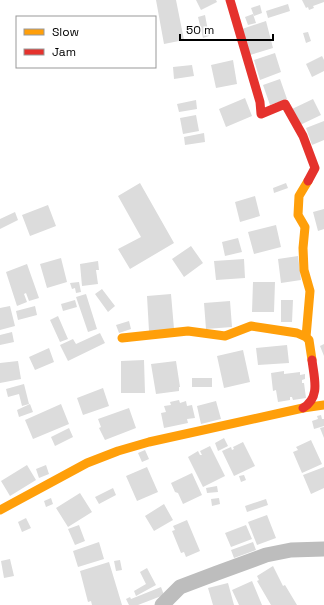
<svg xmlns="http://www.w3.org/2000/svg" width="324" height="605" font-family="'Space Grotesk',sans-serif">
<rect width="100%" height="100%" fill="#fff"/>
<path fill="#dcdcdc" d="M156,0h20l8,40 -20,4z
M196,0h20l1,2 -16,8z
M302,0h22v2l-11,4 1,2 -5,2 -1,-3 -2,1z
M288,4l2,7 -22,7 -2,-7z
M260,5l2,8 -8,3 -3,-8z
M253,14l3,9 -8,2 -3,-8z
M205,15l4,21 -6,2 -5,-21z
M266,21l7,27 -23,7 -8,-26z
M308,32l3,9 -5,2 -3,-10z
M275,53l6,19 -21,8 -6,-20z
M322,56l2,4v11l-12,6 -6,-13z
M233,60l4,24 -21,4 -5,-23z
M192,65l2,11 -20,3 -1,-12z
M280,79l7,20 -17,6 -7,-20z
M245,98l7,18 -26,11 -7,-18z
M313,99l8,16 -21,10 -8,-16z
M196,100l1,9 -18,3 -2,-8z
M196,115l3,16 -16,3 -3,-16z
M324,121v19l-12,5 -6,-17z
M204,133l1,9 -20,3 -1,-8z
M140,183l34,60 -44,26 -12,-20 23,-12 -23,-41z
M286,183l2,5 -14,5 -1,-5z
M255,196l5,20 -20,6 -5,-20z
M48,205l8,21 -26,10 -8,-21z
M324,209v20l-6,2 -5,-19z
M15,212l3,8 -18,9v-10z
M276,225l5,22 -27,7 -6,-22z
M238,238l4,14 -17,4 -3,-14z
M191,246l12,17 -19,14 -12,-18z
M298,256l3,24 -20,3 -3,-24z
M61,258l6,24 -20,6 -7,-24z
M244,259l1,19 -29,2 -2,-19z
M98,261l1,9h-3l2,14 -16,2 -2,-22z
M27,264l12,34 -10,3 -3,-8 -2,1 3,8 -10,4 -11,-34z
M79,282l2,10 -5,1 -1,-5 -3,1 -2,-6z
M253,282h22l-1,30h-22z
M102,289l13,17 -7,6 -13,-18z
M86,294l11,35 -9,3 -12,-35z
M171,294l3,35 -25,2 -2,-35z
M75,300l2,7 -14,4 -2,-7z
M281,300h12l-1,22h-11z
M230,301l2,26 -26,2 -2,-26z
M10,306l5,20 -15,4v-22z
M35,306l2,9 -19,5 -2,-9z
M58,316l10,23 -8,3 -10,-22z
M129,321l2,8 -12,4 -3,-8z
M12,332l2,10 -14,3v-10z
M100,333l5,10 -37,18 -8,-16 13,-6 3,5z
M324,344v12l-4,-10z
M287,345l2,18 -31,2 -2,-17z
M49,348l5,14 -19,8 -6,-13z
M243,350l7,32 -26,6 -7,-32z
M144,360l1,33h-24v-32z
M18,361l3,18 -21,4v-20z
M176,361l4,26h-1v4l-23,3 -5,-30z
M284,371v3l16,-2v3l5,-1v5l-3,1v3h2l2,15 -13,2 -1,-3h-2v3l-12,2 -2,-12 -3,1 -2,-18z
M192,378h20v9h-20z
M24,384l5,20 -7,2 -3,-12 -11,3 -2,-8z
M103,388l6,18 -26,9 -6,-17z
M179,400l1,3 6,-2 1,5 5,-1 3,13 -8,1 1,4 -24,5 -3,-15 5,-1 -2,-6 7,-1 -1,-3z
M216,401l5,18 -20,5 -4,-18z
M30,404l3,8 -14,5 -2,-7z
M61,404l8,20 -36,15 -8,-19z
M129,408l7,20 -31,12 -6,-12 2,-1 -3,-8z
M321,415l1,4h2v7l-10,3 -2,-8 6,-2 -1,-3z
M324,427v11l-4,-10z
M69,428l4,9 -18,9 -4,-9z
M224,438l4,8 -10,5 -3,-8z
M311,440l11,24 -20,9 -9,-21 5,-2 -2,-3z
M243,442l12,24 -21,10 -12,-25 9,-4 1,3 2,-1 -1,-2z
M210,446l15,30 -22,11 -15,-30 10,-6 2,4h2l-2,-4z
M145,450l4,9 -7,3 -4,-9z
M27,465l9,15 -26,16 -9,-15z
M46,465l3,9 -10,4 -3,-9z
M147,467l11,25 -21,9 -11,-25z
M324,467v21l-13,6 -8,-19z
M192,473l10,22 -19,9 -5,-11 -3,-1 -4,-9z
M244,475l2,5 -5,2 -2,-6z
M217,486l1,6 -11,1 -1,-5z
M113,488l3,7 -17,9 -4,-7z
M80,493l12,19 -24,15 -12,-19z
M51,498l2,6 -7,3 -2,-6z
M219,498l1,6 -8,2 -1,-7z
M266,499l2,6 -21,7 -2,-6z
M164,504l9,16 -19,11 -9,-15z
M267,515l9,23 -19,7 -9,-23z
M26,518l5,10 -9,4 -4,-10z
M187,520l13,31 -14,6 -2,-5 -3,1 -9,-22 3,-1 -2,-4z
M79,525l6,16 -10,4 -7,-16z
M246,525l6,14 -21,8 -6,-14z
M99,542l5,17 -26,8 -5,-16z
M253,542l3,8 -22,8 -3,-8z
M10,559l4,17 -10,2 -3,-17z
M120,560l2,10 -6,1 -2,-10z
M109,562l13,43h-30l-1,-4 -3,1 -8,-31z
M273,566l10,20 2,-1 12,20h-26l-14,-24 2,-1 -2,-4z
M147,568l9,17 -20,11 -2,-5 12,-7 -6,-12z
M252,581l10,24h-23l-7,-15z
M228,583l6,22h-21l-5,-17z
M161,587l3,8 -26,10h-9l-3,-6 4,-2 1,2z"/>
<g fill="none" stroke-linecap="round" stroke-linejoin="round">
<path stroke="#bdbdbd" stroke-width="15" d="M162,605l18,-18 37,-14 49,-18 25,-5 33,-1"/>
<path stroke="#ff9f0a" stroke-width="9" d="M306,337l4,-46 -6,-21 -1,-22 2,-21 -7,-12 1,-19 9,-15
M122,338l66,-7 37,5 26,-10 46,7 9,4 3,3 3,20
M0,510l87,-47 31,-12 31,-9 154,-34 21,-3"/>
<path stroke="#e5322d" stroke-width="9" d="M230,0l30,102 1,12 24,-10 18,32 12,32 -7,13
M303,408c18,-11 11,-30 9,-48"/>
</g>
<rect x="16" y="16" width="140" height="52" fill="#ffffff" stroke="#999999"/>
<rect x="24" y="29" width="20" height="6" fill="#ff9f0a" stroke="#999999"/>
<text x="52" y="36" font-size="12" fill="#000000">Slow</text>
<rect x="24" y="49" width="20" height="6" fill="#e5322d" stroke="#999999"/>
<text x="52" y="56" font-size="12" fill="#000000">Jam</text>
<path d="M180 34v6h93v-6" fill="none" stroke="#000000" stroke-width="2"/>
<text x="186" y="34" font-size="12" fill="#000000" stroke="#ffffff" stroke-width="3" paint-order="stroke">50 m</text>
</svg>
